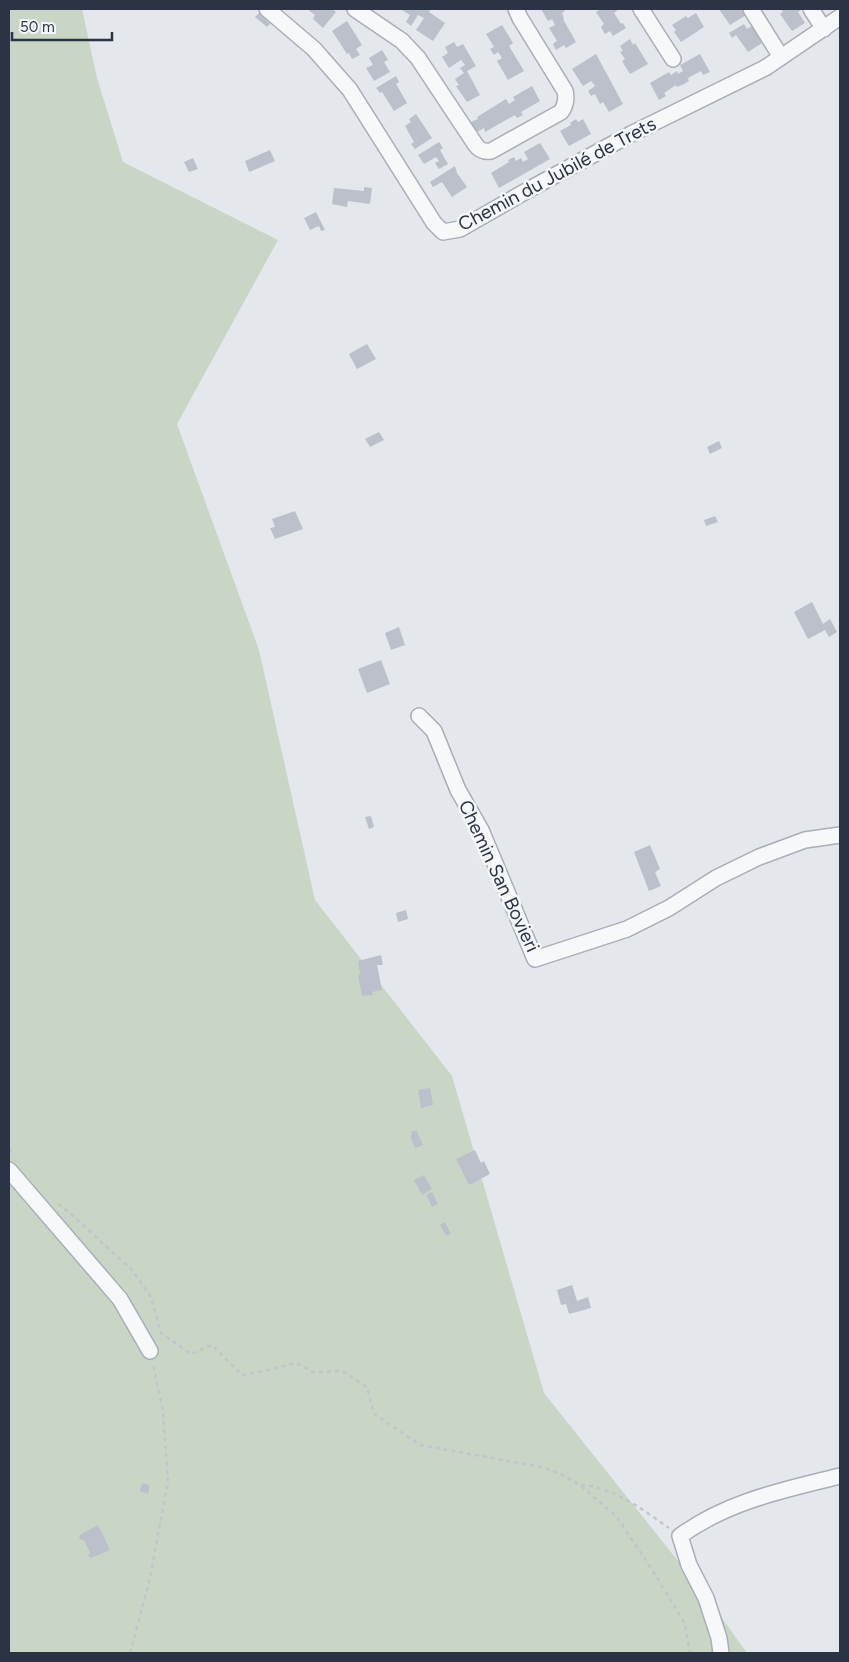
<svg xmlns="http://www.w3.org/2000/svg" width="849" height="1662" font-family="Figtree,sans-serif">
<rect width="100%" height="100%" fill="#e4e7ec"/>
<path fill="#c9d6c5" d="M9,9h73l15,69 26,84 155,78 -101,184 82,226 56,250 137,176 92,317 162,203 41,57h-738z"/>
<path fill="#bbc0ca" d="M307,9h25l4,3 -13,16 -10,-9 2,-4z
M400,9h30l-1,3 16,11 -12,18 -17,-11 8,-12 -6,-3 -7,11 -5,-4 4,-7z
M541,9h23l1,2 -3,2 2,6h-1l13,23 -10,6 -2,-3 -8,5 -3,-6 4,-3 -8,-13 6,-3 -3,-6 -4,2z
M601,9h18l-5,4 7,11 2,-1 3,5 -13,8 -3,-5 -5,3 -4,-7 3,-3 -8,-12z
M719,9h23l4,6 -16,10z
M781,9h21l-4,3 7,11 -13,8 -12,-17 3,-2z
M259,13l11,11 -3,3 -12,-10z
M696,13l8,14 -23,15 -7,-10 2,-2 -4,-5 14,-9 2,2z
M347,21l15,24 -6,4 4,6 -8,4 -3,-6 -2,1 -15,-23z
M744,24l3,5 5,-3 10,17 -14,9 -12,-17 -4,3 -3,-5z
M502,25l11,18 -4,3 15,25 -16,9 -11,-19 5,-3 -4,-6 -4,3 -4,-6 4,-2 -8,-13z
M630,39l3,6 2,-2 13,21 -18,10 -8,-13 3,-2 -5,-7 3,-1 -3,-5z
M454,42l3,5 6,-3 13,22 -9,5 13,24 -13,7 -11,-16 3,-1 -4,-6 9,-6 -4,-5 5,-3 -4,-5 -12,8 -7,-11 6,-4 -3,-6z
M382,50l6,10 -4,2 6,10 -16,9 -8,-13 7,-3 -4,-7z
M596,54l27,50 -14,8 -6,-10 -3,2 -5,-10 -4,2 -3,-5 7,-5 -4,-5 -8,5 -11,-17z
M700,54l10,18 -7,3 -2,-4 -13,7 1,3 -5,3 -7,3 -1,-2 -12,8 2,3 -7,4 -9,-17 19,-11 2,3 6,-4 1,3 5,-3 -3,-6z
M396,76l3,6 -3,2 11,19 -13,8 -12,-19 -2,1 -4,-5z
M532,86l8,15 -19,11 2,3 -6,3 -2,-3 -30,17 -1,-4 -7,4 -6,-10 7,-3 -1,-2 29,-18 3,5 6,-4 -2,-3z
M416,114l16,24 -17,11 -4,-5 3,-2 -9,-16 6,-4 -2,-3z
M576,119l2,3 5,-3 8,15 -22,12 -9,-15 11,-6 -1,-2z
M439,142l4,6 -3,2 8,14 -9,5 -4,-6 4,-2 -3,-4 -12,7 -6,-9z
M540,143l10,16 -51,29 -8,-15 18,-11 -1,-2 6,-3 2,4 5,-3 2,4 5,-3 -4,-7z
M270,150l5,11 -26,11 -4,-11z
M193,158l5,11 -9,3 -5,-10z
M455,166l2,7 10,14 -15,10 -10,-15 -9,5 -3,-5z
M364,187l8,1 -2,16 -22,-3 -1,6 -15,-3 2,-16 30,3z
M316,212l9,18 -4,1 -2,-5 -9,4 -6,-12z
M367,344l9,15 -19,10 -8,-15z
M379,432l5,8 -14,7 -5,-8z
M719,441l3,7 -12,6 -3,-7z
M295,511l8,18 -28,10 -5,-11 5,-1 -3,-8z
M715,516l3,6 -12,4 -2,-6z
M812,602l11,22 7,-5 7,13 -8,5 -4,-7 -17,9 -14,-27z
M399,627l6,18 -14,5 -6,-17z
M381,660l9,24 -23,9 -9,-24z
M371,816l3,11 -5,2 -4,-12z
M650,845l10,24 -5,3 6,14 -12,5 -15,-39z
M406,910l2,9 -10,3 -2,-9z
M381,955l2,10h-6l5,25 -10,2 1,3 -11,1 -4,-21 2,-1 -2,-13z
M430,1088l3,17 -12,3 -3,-18z
M416,1130l7,15 -8,3 -5,-12 2,-1 -1,-3z
M475,1150l6,13 3,-2 6,13 -21,11 -13,-26z
M424,1175l8,14 -10,6 -8,-15z
M432,1192l6,12 -6,3 -6,-12z
M445,1222l6,12 -5,2 -6,-11z
M572,1285l5,16 11,-4 3,11 -22,6 -3,-10 -5,1 -4,-15z
M142,1483l8,2 -2,9 -8,-3z
M98,1525l12,25 -19,8 -3,-2 2,-4 -6,-12h-3l-2,-3 2,-3z"/>
<g fill="none" stroke-linecap="round" stroke-linejoin="round">
<defs>
<path id="street" d="M267,9l47,40 36,41 84,133 9,9 17,-3 68,-39 103,-56 134,-66 75,-51
M355,9l47,32 16,17 57,86c4,6 8,8 16,7l70,-39c5,-7 6,-13 4,-21l-45,-73 -4,-9
M641,9l32,50
M751,9l30,48
M811,9l13,20
M419,716l15,15 24,59 23,40 54,129 92,-30 42,-21 47,-30 43,-21 46,-17 35,-5
M9,1170l111,129 30,52
M721,1653l-2,-15 -13,-40 -17,-33 -9,-29c48,-35 104,-46 160,-60"/>
</defs>
<use href="#street" stroke="#a9aeb7" stroke-width="18"/>
<path stroke="#c2c5cb" stroke-width="2.5" stroke-dasharray="4 4" stroke-linecap="butt" d="M9,1149l5,7
M58,1204l13,10 62,57 18,26 10,36 30,21 21,-9 30,30 27,-5 27,-7 17,9 29,-1 25,16 7,27 46,31 122,22 21,8 17,10 37,32 36,54 32,53 5,29
M581,1485c33,2 62,25 88,43
M130,1653l20,-75 18,-97 -5,-70 -10,-47"/>
<use href="#street" stroke="#f7f8fa" stroke-width="15"/>
</g>
<g text-anchor="middle" dominant-baseline="central" stroke-width="5" stroke-linejoin="round" paint-order="stroke">
<g font-size="19" fill="#2b3445" stroke="#f4f6f9">
<text transform="translate(557 174) rotate(-28)">Chemin du Jubilé de Trets</text>
<text transform="translate(499 876) rotate(65)">Chemin San Bovieri</text>
</g>
</g>
<rect width="849" height="1662" fill="none" stroke="#2b3445" stroke-width="20"/>
<path d="M12 32v8h100v-8" fill="none" stroke="#2b3445" stroke-width="2.5"/>
<text x="20" y="32" font-size="15" fill="#2b3445" stroke="#f4f6f9" stroke-width="4" paint-order="stroke">50 m</text>
</svg>
